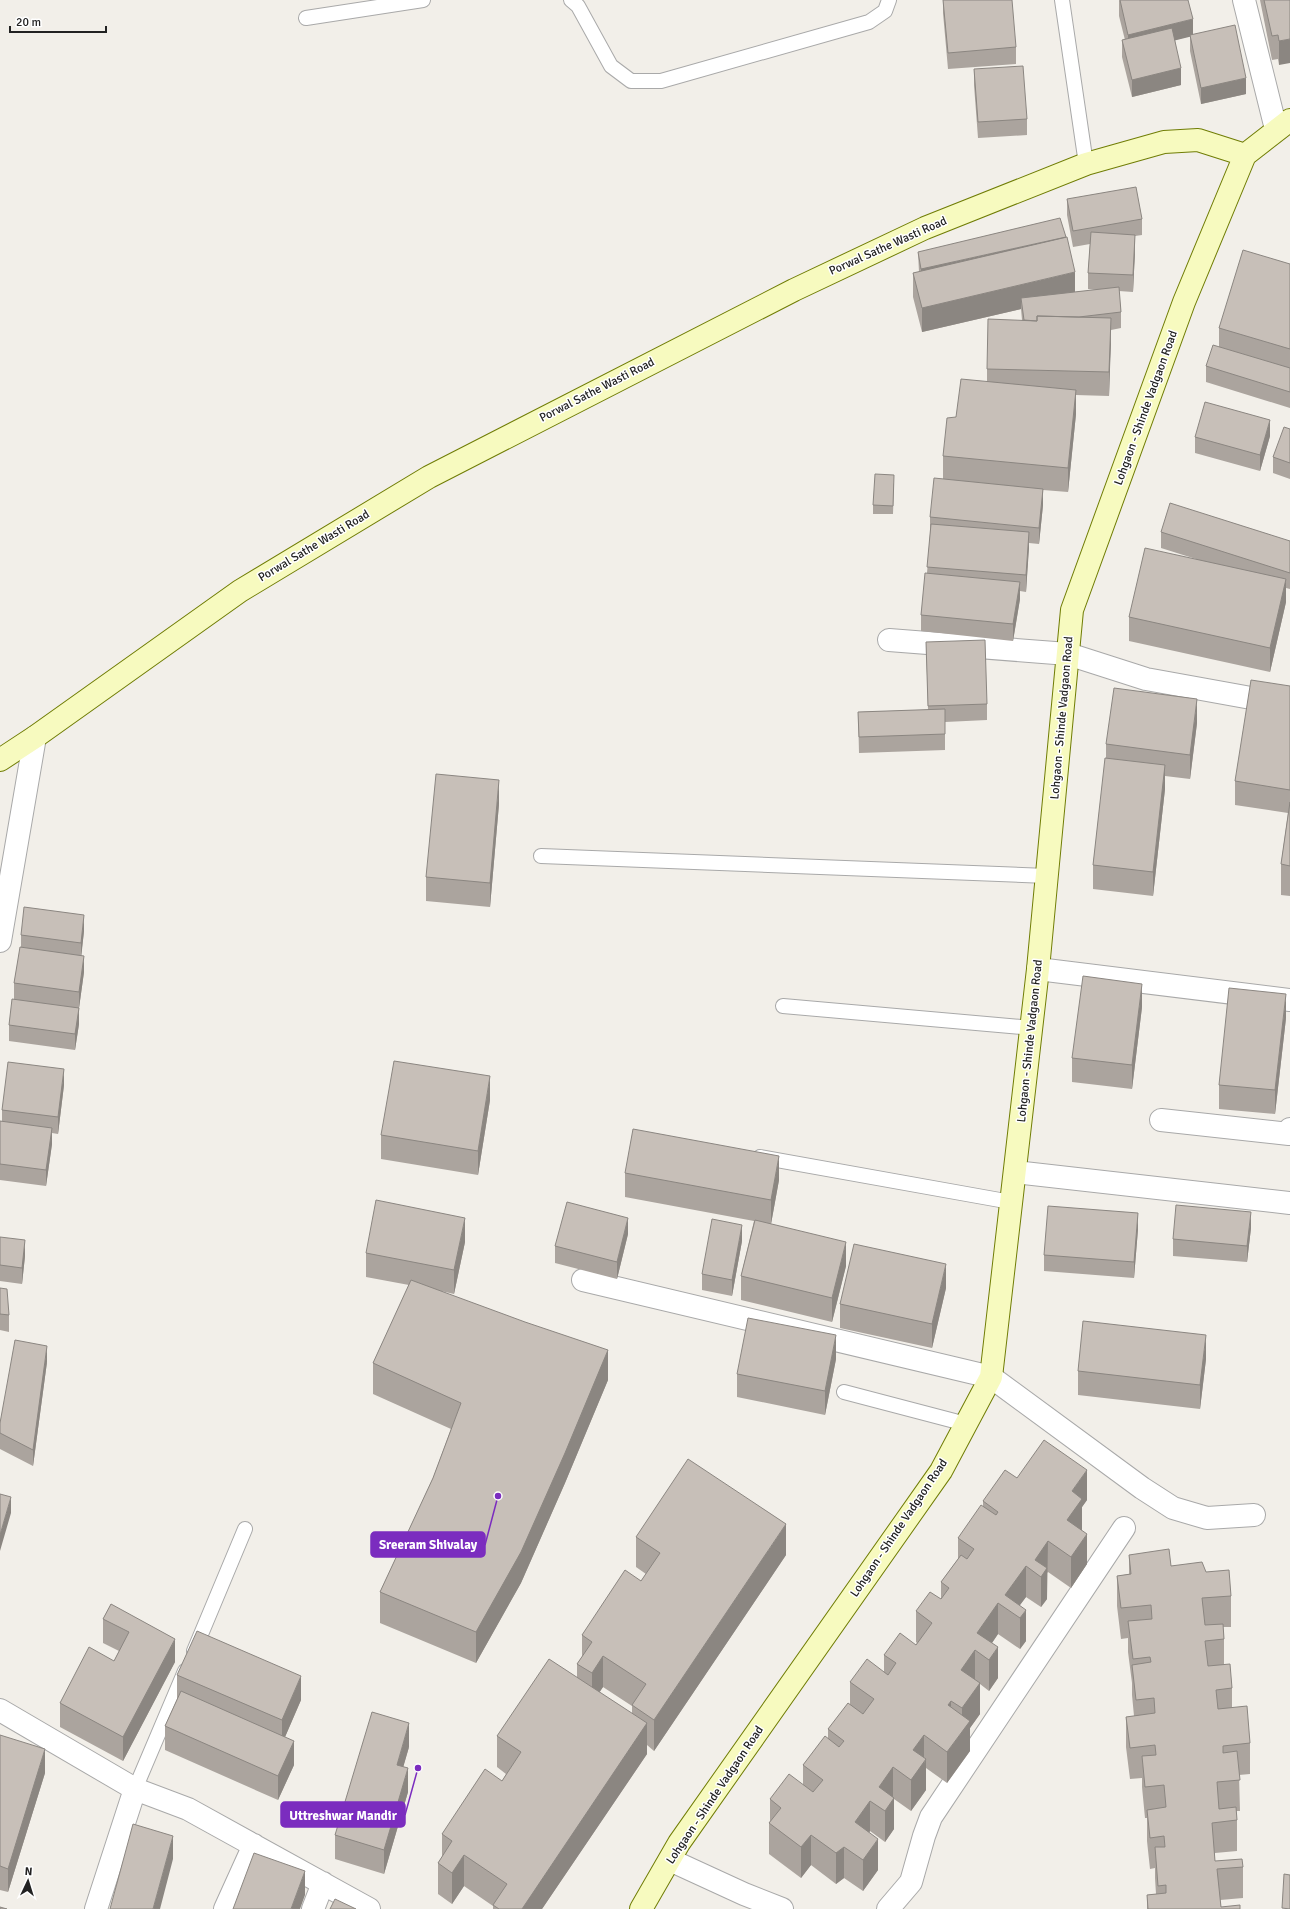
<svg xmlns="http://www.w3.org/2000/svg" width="1290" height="1909" font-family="Signika,sans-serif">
<rect width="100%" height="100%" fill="#f2efe9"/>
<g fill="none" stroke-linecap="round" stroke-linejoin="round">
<defs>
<path id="lane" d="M571,0l7,6 33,60 20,15h30l208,-59 16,-11 4,-11
M1062,0l24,164
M306,18l117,-18
M541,856l506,20
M783,1006l249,22
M760,1157l251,45
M844,1392l122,32
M194,1651l51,-122
M135,1789l50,-118"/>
<path id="street" d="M1244,0l32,129
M889,640l179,14 78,25 105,19
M0,941l35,-204
M1038,969l252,31
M1161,1120l128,14 1,-5
M1015,1172l275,31
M583,1280l408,97 151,111 31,20 34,10 47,-3
M0,1710l135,79 53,20 181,100
M670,1860l74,34 38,15
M96,1909l39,-120
M225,1909l29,-64
M313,1909l10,-26
M888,1909l23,-27 13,-46 7,-19 193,-289"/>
<path id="secondary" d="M0,760l35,-23 205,-146 189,-114 365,-187 131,-62 161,-64 78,-22 34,-2 47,15
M641,1909l38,-66 262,-372 50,-94 47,-408 34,-359 112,-308 61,-147 45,-35"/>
</defs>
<use href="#lane" stroke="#a9a9a9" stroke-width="16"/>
<use href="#street" stroke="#a9a9a9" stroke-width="24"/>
<use href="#secondary" stroke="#707d05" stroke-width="24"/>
<use href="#lane" stroke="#fff" stroke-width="14"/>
<use href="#street" stroke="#fff" stroke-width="22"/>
<use href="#secondary" stroke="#f7fabf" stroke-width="22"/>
</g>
<path fill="#aba49e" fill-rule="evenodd" d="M943,0l73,47v17l-68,5 -5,-56z
M1119,0l74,34 53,60 -45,10 -11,-53v-15l-15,4 6,45 -49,12 -10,-40v-17h3l-6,-24z
M1260,0h30l-11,65 -1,-6 -6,1z
M974,69l53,50v16l-49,3 -4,-53z
M1067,199l75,20v16l-7,1v15l-2,41 -14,-1 2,21v16l-10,2 -2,66 -33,-1v19l-8,78 -25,-2v15l-4,39 -10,-1 -3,49 -6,-1v8l-7,42 -92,-10v-16l6,-42 3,-39v-17l13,-38v-23l13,-39 31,-36v-12l35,-49 -1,-11 -99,23 -9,-35v-24l6,-1 -1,-20 157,40 22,-2 -9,-1v-16l2,-29 -17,3 -6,-32z
M1290,264v144l-84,-26v-16l13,-19v-19z
M1290,429v50l-17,-6v-16z
M1270,436l-10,35 -65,-18v-16z
M894,483l-1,31h-20v-9z
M1161,532l129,9v48l-4,-1v14l-16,70 -141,-31v-24l67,-58 -35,-11z
M926,642l61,62v16l-42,2v28l-86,3 -1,-41 70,-2z
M1290,686v210l-9,-1v-31l7,-51 -53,-8v-24z
M1197,723l-7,56 -25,-3v13l-12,107 -60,-7v-24l13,-107v-14z
M499,804l-9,103 -64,-6v-24z
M84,931l-3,25 3,16 -5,36v16l-4,26 -66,-9v-16l5,-26v-16l7,-36v-12z
M1142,1007l-10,82 -60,-7v-24z
M1286,1018l-11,96 -56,-5v-24z
M64,1085l-6,49 -6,-1v11l-6,42 -46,-6v-59h2v-11z
M490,1100l-12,75 -97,-16v-24z
M625,1173l154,7 -8,44 75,42 -14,56 -91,-22v-24l13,-55 -129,-24z
M1251,1228l-4,34 -74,-6v-17z
M1138,1229l-4,49 -90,-7v-16z
M628,1234l-11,45 -62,-16v-17z
M0,1237l25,19 -3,28 -22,-3z
M742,1241l-10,55 -30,-6v-16z
M465,1242l-11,52 -13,-3 167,89 -43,103 -44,100 -45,80 -96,-40v-31l53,-114 18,-49 -78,-35v-31l36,-78 -43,-8v-24z
M0,1288l9,27v17l-9,-2z
M946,1288l-14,60 -92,-20v-24z
M836,1359l-11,56 -88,-18v-23z
M1206,1359l-6,50 -122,-14v-24z
M47,1362l-14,104 -33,-17v-26z
M1017,1478l70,22 -5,7v23l5,34 -16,24 -23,-16 -1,1v26l-6,8 -15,-10 -6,8 6,36 -6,8 -22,-15 -6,9 6,35 -9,13 -9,-7v30l-10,14v23l-23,32 -21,-15v22l-15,21 -17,-12v30l-9,13 -15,-11 -1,2 9,37 -15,21 -19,-13 -8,6 -25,-19 -10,13 -32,-24v-31l1,-2v-22l33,-14v-20l25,-26v-10l22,-25v-22l34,-10v-17l32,-10 1,-2 -1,-1v-31l25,-12v-17l17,-23v-21l25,-31v-6z
M636,1537l150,18 -132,196 -7,-6v9l-105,155h-49v-3l-29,-20 -12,18 -14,-10v-31l4,-6v-23l60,-53 4,-7 -9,-7v-31l80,-58v-14l5,-7v-22l59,-54 5,-7 -10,-7zM603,1687l29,19v8l-33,-22z
M1129,1555l42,11 35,6 25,24v31h-8l1,12v26l8,23v19l18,36v31l-11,1 1,36h-4l1,9v31l-22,2v8l28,6v31l-23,2 1,7 19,2h-93v-14l9,-1 -1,-16v-10l-5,1 -3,-28v-23h-2l-3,-31v-9l-12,1 -4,-32v-30l8,-1 -2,-21v-12l-4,-31v-14l-7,1 -4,-33v-30l12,-2z
M111,1604l64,58 -52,99 -63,-34v-24l54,-42 5,-10 -16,-8v-24z
M177,1675l124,25 -16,37 9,28 -16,35 -113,-50v-24l12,-27z
M0,1735l45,38 -37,119 -8,-2z
M409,1747l-6,20 5,25 -24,82 -49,-15v-24z"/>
<path fill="#8b8681" d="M1193,19v17l-65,16v-17z
M1290,39v24l-11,2v-24z
M1181,68v17l-49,12v-17z
M1246,78v16l-45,10v-16z
M1135,235v16l-2,41v-17z
M1066,237l-145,48v-16z
M1075,272v24l-54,2v11l-99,23v-24z
M1111,318v24l-2,54v-24z
M1076,390v24l-8,78v-24z
M1270,420v16l-10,35v-16z
M1043,489v16l-4,39v-16z
M1029,532v16l-3,44v-17z
M1286,579v23l-16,70v-24z
M1020,582v17l-7,42v-17z
M1197,699v24l-7,56v-24z
M1165,765v24l-12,107v-24z
M499,780v24l-9,103v-24z
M84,915v16l-3,28v-16z
M84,956v16l-5,36v-16z
M1142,984v23l-10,82v-24z
M1286,994v24l-11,96v-24z
M79,1008v16l-4,26v-16z
M64,1069v16l-6,49v-17z
M490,1076v24l-12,75v-24z
M52,1128v16l-6,42v-16z
M779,1156v24l-8,44v-24z
M1251,1212v16l-4,34v-16z
M1138,1213v16l-4,49v-16z
M465,1218v24l-11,52v-24z
M628,1218v16l-11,45v-17z
M742,1225v16l-10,55v-16z
M25,1240v16l-3,28v-16z
M846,1242v24l-14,56v-24z
M946,1264v24l-14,60v-24z
M836,1335v24l-11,56v-24z
M1206,1335v24l-6,50v-24z
M47,1346v16l-14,104v-16z
M608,1350v30l-43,103 -44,100 -45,80v-31z
M1087,1470v30l-5,7v23l-15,21v-31l5,-29z
M11,1497v16l-11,38v-16z
M786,1524v31l-132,196v-31z
M1087,1534v30l-16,24v-31z
M1048,1541l-1,58 -6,8v-30l-6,-17z
M1026,1566v31l-12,16 -9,-18z
M998,1603v31l-15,22 -6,-23z
M1026,1610v31l-6,8v-31z
M175,1639v23l-52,99v-24z
M998,1647v31l-9,13v-31z
M975,1650v31l-14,-11z
M603,1656v31l-11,17v-31z
M301,1676v24l-19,44v-24z
M980,1683v31l-10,14v23l-23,32v-31l15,-20v-24z
M951,1701v30l-3,-26z
M409,1723v24l-12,42v-24z
M647,1723v31l-105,155h-20z
M924,1735v28l2,-4v31l-15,21v-31l2,-30z
M294,1741v24l-16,35v-24z
M45,1749v24l-37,119v-23z
M893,1767v31l-14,-11z
M408,1768v24l-24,82v-24z
M894,1798v31l-9,13v-31z
M870,1801v30l-15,22v-31z
M811,1835v30l-10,13v-31z
M173,1836v23l-13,50h-7z
M878,1839v31l-15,21v-31z
M844,1847v31l-8,6v-31z
M464,1855v31l-12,18v-31z
M305,1871v24l-5,14h-9z"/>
<path fill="#c7bfb8" stroke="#8b8681" d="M943,0h69l4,47 -68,6z
M1120,0h68l5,19 -65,16z
M1264,0h26v39l-11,2 -1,-6 -6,1z
M1235,25l11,53 -45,10 -11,-53z
M1172,28l9,40 -49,12 -10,-40z
M1023,66l4,53 -49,3 -4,-53z
M1136,187l6,32 -69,12 -6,-32z
M1060,218l6,19 -145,32 -3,-17z
M1091,232l44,3 -2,40 -45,-2z
M1067,237l8,35 -153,36 -9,-35z
M1243,250l47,14v85l-71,-21z
M1119,287l2,25 -42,5 -42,-1v5l-13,-1 -3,-22z
M1037,316l74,2 -2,54 -122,-3 1,-50 49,2z
M1213,345l77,23v24l-84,-26z
M961,379l115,11 -8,78 -125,-12 4,-38 9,-1z
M1205,402l65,18 -10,35 -65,-18z
M1284,427l6,2v34l-17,-6z
M875,474l19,1 -1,31 -20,-1z
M934,478l109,11 -4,39 -109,-11z
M1170,503l120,38v32l-129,-41z
M931,524l98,8 -3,43 -99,-8z
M1145,548l141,31 -16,69 -141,-31z
M925,573l95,9 -7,42 -92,-9z
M985,640l2,64 -59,2 -2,-64z
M1251,680l39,6v104l-55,-9z
M1114,688l83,11 -7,56 -84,-11z
M945,709v25l-86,3 -1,-25z
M1105,758l60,7 -12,107 -60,-7z
M436,774l63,6 -9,103 -64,-6z
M1290,802v64l-9,-2z
M24,907l60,8 -3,28 -60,-8z
M20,947l64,9 -5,36 -65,-9z
M1083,976l59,8 -10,81 -60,-7z
M1229,988l57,6 -11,96 -56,-5z
M12,999l67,9 -4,26 -66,-9z
M394,1061l96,15 -12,75 -97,-16z
M8,1062l56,7 -6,48 -56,-7z
M0,1121l52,7 -6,42 -46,-6z
M633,1129l146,27 -8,44 -146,-27z
M376,1200l89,18 -11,52 -88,-17z
M567,1202l61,16 -11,44 -62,-16z
M1176,1205l75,7 -4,34 -74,-7z
M1048,1206l90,7 -4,49 -90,-7z
M712,1219l30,6 -10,55 -30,-6z
M755,1220l91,22 -14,56 -91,-22z
M0,1237l25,3 -3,28 -22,-3z
M854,1244l92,20 -14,60 -92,-20z
M411,1280l114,42 83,28 -43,103 -44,99 -45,80 -96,-40 53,-114 28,-75 -88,-40z
M0,1288l7,1 2,26 -9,-1z
M748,1318l88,17 -11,56 -88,-17z
M1083,1321l123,14 -6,50 -122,-14z
M15,1340l32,6 -14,104 -33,-17v-10z
M1044,1440l43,30 -15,21 10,8 -15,21 20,14 -16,23 -23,-16 -13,19 12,8 -6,9 -15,-11 -21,29 21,15 -6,8 -22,-15 -21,30 21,14 -9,13 -14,-10 -14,20 19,13 -18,25 -11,-7 -3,4 22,16 -23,31 -23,-17 -11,15 13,9 -15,21 -18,-13 -14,20 15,11 -9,13 -15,-10 -15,21 23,17 -15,21 -19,-13 -8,6 -25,-18 -10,12 -32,-24 12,-15 -11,-9 19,-25 24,18 10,-12 -20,-15 22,-29 14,11 5,-6 -16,-12 20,-26 15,11 11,-15 -24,-17 17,-23 21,16 8,-12 -12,-8 16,-22 16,12 16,-22 -16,-12 14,-19 11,7 8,-11 -8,-6 20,-27 6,4 7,-10 -16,-11 23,-33 15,10 2,-3 -15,-11 22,-31 12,8z
M688,1459l98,65 -132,196 -22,-15 14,-21 -43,-28 -11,17 -15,-9 15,-22 -10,-7 43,-65 16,11 19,-28 -24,-16z
M0,1494l11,3 -11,38z
M1169,1549l2,17 31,-4 4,10 23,-2 2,26 -29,2 3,27 18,-1 1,15 -19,2 3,25 22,-2 2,24 -16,2 2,19 29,-3 3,37 -27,3v7l14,-2 3,29 -23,2 2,27 17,-2 1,13 -25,3 3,38 27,-2 1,8 -26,2 4,38 19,-2v4h-92l-1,-14 19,-2v-8l-8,1 -3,-39h10l-1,-11 -14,2 -3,-28 19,-3 -2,-22 -19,2 -3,-31 14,-1 -1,-10 -25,3 -4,-31 29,-4 -1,-15 -18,2 -4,-35 19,-3 -1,-5 -17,2 -5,-38 24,-2 -1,-14 -30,3 -4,-32 14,-2 -2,-19z
M111,1604l64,35 -52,98 -63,-34 29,-56 25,14 15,-29 -26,-13z
M197,1631l104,45 -19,44 -105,-45z
M549,1659l98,64 -125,186h-23l-6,-4 14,-21 -43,-29 -12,18 -14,-10 14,-22 -10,-7 43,-65 17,12 19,-29 -24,-16z
M181,1691l113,50 -16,35 -113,-50z
M372,1712l37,11 -12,42 11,3 -24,82 -49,-15z
M0,1735l45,14 -37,120 -8,-3z
M133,1824l40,12 -20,73h-43z
M254,1853l51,18 -14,38h-58z
M1284,1874l6,1v34l-8,-1z
M335,1899l21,10h-26z
M0,1907l7,2h-7z"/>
<g text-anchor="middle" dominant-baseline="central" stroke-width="3" stroke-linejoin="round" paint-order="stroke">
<g font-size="12" fill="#222" stroke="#fff">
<text transform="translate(888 246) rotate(-24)">Porwal Sathe Wasti Road</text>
<text transform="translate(597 390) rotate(-27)">Porwal Sathe Wasti Road</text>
<text transform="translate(1146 408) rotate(-70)">Lohgaon - Shinde Vadgaon Road</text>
<text transform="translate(314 546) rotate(-31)">Porwal Sathe Wasti Road</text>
<text transform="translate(1062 718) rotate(-85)">Lohgaon - Shinde Vadgaon Road</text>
<text transform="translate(1030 1041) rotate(-84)">Lohgaon - Shinde Vadgaon Road</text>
<text transform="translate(899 1528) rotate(-56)">Lohgaon - Shinde Vadgaon Road</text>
<text transform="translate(715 1795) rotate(-56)">Lohgaon - Shinde Vadgaon Road</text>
</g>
</g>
<path fill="none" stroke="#7b2cbf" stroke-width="1.5" d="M498 1496L485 1545M418 1768L405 1815"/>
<g fill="#7b2cbf" stroke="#fff" stroke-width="1.5">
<circle cx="498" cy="1496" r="4"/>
<circle cx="418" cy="1768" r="4"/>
</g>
<g fill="#7b2cbf" stroke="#7b2cbf" stroke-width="1.5">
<rect x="371" y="1532" width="114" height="25" rx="4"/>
<rect x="281" y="1802" width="124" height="25" rx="4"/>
</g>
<g font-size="13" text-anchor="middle" font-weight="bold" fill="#fff">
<text x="428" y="1549">Sreeram Shivalay</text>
<text x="343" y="1820">Uttreshwar Mandir</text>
</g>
<g transform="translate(28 1881) rotate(4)" stroke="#ffffff" stroke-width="3" paint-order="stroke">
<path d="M0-3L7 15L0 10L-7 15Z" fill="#222222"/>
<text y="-6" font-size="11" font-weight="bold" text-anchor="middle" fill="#222222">N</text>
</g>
<path d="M10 26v6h96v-6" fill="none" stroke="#222222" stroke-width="2"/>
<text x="16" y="26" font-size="12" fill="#222222" stroke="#ffffff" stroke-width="3" paint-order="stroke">20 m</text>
</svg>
